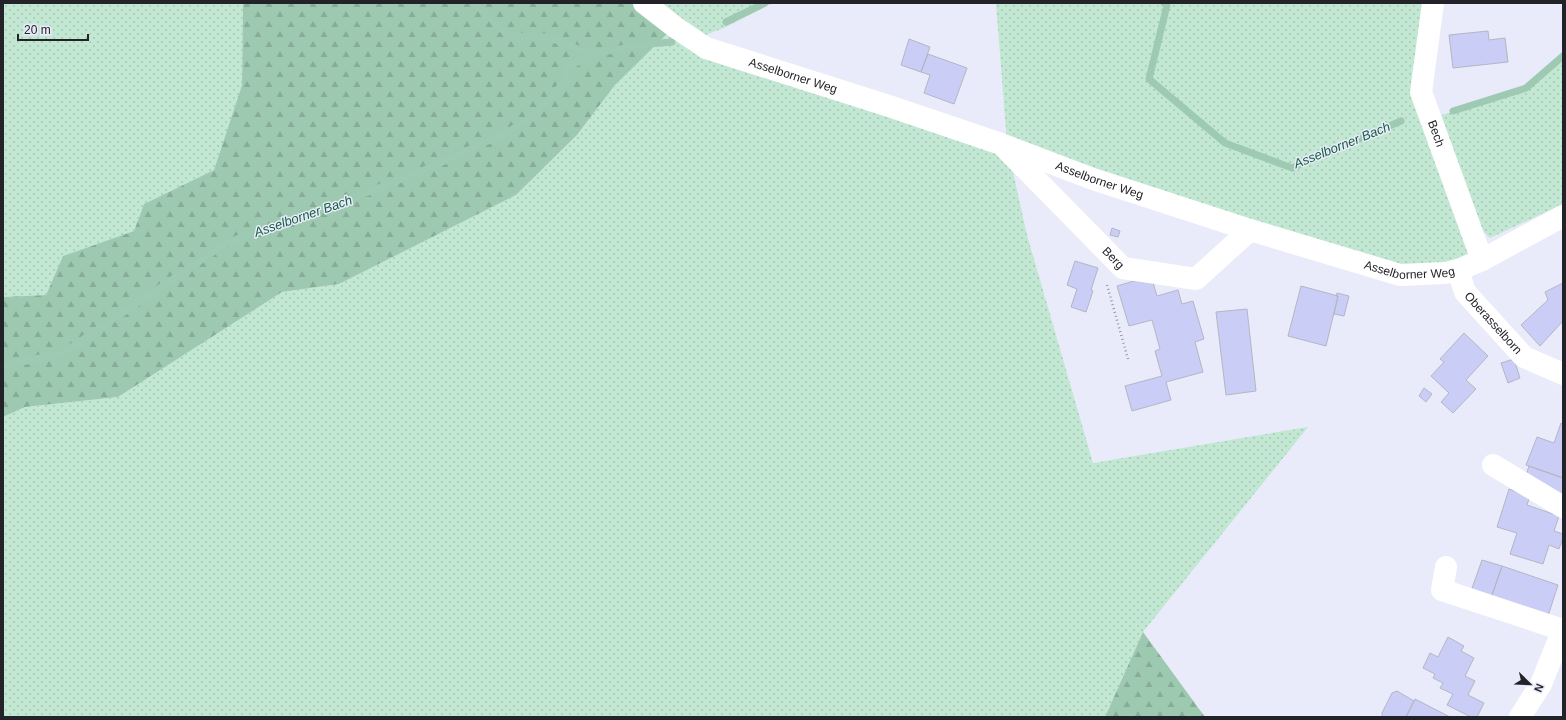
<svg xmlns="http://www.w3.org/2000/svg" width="1566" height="720" font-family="Arial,sans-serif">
<defs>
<pattern id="grass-dots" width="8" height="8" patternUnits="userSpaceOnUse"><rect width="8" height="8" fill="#c2e7d2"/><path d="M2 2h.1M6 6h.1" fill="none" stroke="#a6c6b4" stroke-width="1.8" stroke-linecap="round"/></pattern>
<pattern id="forest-firs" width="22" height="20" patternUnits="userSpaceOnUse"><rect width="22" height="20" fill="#9dc9b1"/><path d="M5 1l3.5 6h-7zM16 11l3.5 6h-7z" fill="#87ac98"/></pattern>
</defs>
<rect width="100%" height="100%" fill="#eaebfa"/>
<path fill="url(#grass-dots)" d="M3,3h240l-1,82 -28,85 -70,34 -10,27 -71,25 -17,39 -43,2z
M653,3h120l-49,25 -24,9z
M996,3h434l-13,92 54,164 -69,12 -395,-128z
M669,32l330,118 11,9 17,76 66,228 215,-36 -165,205 -38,85h-1102v-300l22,-10 93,-10 164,-105 57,-8 177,-89 61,-60 38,-50z
M1563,59v145l-73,34 -7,-7 -42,-116 86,-25z"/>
<path fill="url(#forest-firs)" d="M243,3h391l35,29 -54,53 -38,50 -61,60 -177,89 -57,8 -164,105 -93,10 -22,10v-120l43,-2 17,-39 71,-25 10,-27 70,-34 28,-85z
M1143,632l62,85h-100z"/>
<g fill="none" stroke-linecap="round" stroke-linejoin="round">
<path stroke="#9ec9b2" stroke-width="7" d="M474,3l35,33 40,1 41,17 59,-10 23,-2
M1164,3l3,2 -18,74 76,64 67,25 109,-47
M726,22l39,-19
M1453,111l73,-23 37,-32
M3,366l60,-13 165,-111 100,-34 101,-40 81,-37 28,-19 27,-31 2,-14 17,-8 4,-6"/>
</g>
<path fill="#cacdf6" stroke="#b4b6c3" d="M1488,31l1,9 16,-2 3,24 -55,6 -4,-33z
M909,39l21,8 -9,25 -20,-7z
M928,54l39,14 -13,36 -30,-11 6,-18 -9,-3z
M1112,228l8,3 -2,6 -8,-2z
M1075,261l23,7 -7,22 2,1 -7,21 -15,-5 6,-18 -10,-4z
M1151,276l6,20 21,-6 4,14 11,-3 11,38 -9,3 8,30 -37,10 5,18 -39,11 -7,-25 37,-10 -7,-25 5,-2 -8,-29 -23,6 -12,-40z
M1563,283v38l-23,25 -19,-21 27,-25 -3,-8z
M1301,286l37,10 -12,50 -38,-10z
M1337,293l12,3 -5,20 -10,-2 4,-18h-2z
M1247,309l9,82 -30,4 -10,-83z
M1464,333l24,23 -22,24 10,9 -23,24 -12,-11 8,-9 -18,-17 13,-14 -4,-3z
M1514,359l6,19 -12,5 -7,-20z
M1424,388l8,6 -6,8 -7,-6z
M1561,423l2,1v54l-37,-13 11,-28 17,6z
M1529,466l34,12v20l-37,-23z
M1509,489l21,7 -3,9 32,11 -5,15 9,3v4l-4,11 -10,-4 -6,19 -33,-10 7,-21 -20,-6z
M1482,560l20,6 -12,35 -20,-7z
M1502,566l56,19 -11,34 -57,-18z
M1448,637l16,9 -3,5 13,7 -9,18 10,5 -7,14 16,8 -7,14h-6l-24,-12 6,-11 -13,-6 3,-5 -10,-5 2,-4 -12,-6 7,-15 8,4z
M1397,691l17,10 -8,16h-24v-4l10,-20z
M1415,699l35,18h-44z"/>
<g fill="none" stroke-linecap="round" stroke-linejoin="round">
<path stroke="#9697a2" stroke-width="2.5" stroke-dasharray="1 3" stroke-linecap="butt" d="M1107,285l21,74"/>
<g stroke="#fff" stroke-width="22">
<path id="s1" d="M644,3l31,24 31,21 186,59 109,37 92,35 157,51 150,45 45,-2 13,-3 24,-10 81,-44"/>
<path id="s2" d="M1433,3l-12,89 61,168"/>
<path id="s3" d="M1006,149l117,119 73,11 54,-49"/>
<path id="s4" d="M1458,270l7,22 59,65 39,17"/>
<path d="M1493,465l70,42"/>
<path d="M1446,567l-4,23 121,40"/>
<path d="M1520,717l21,-33 22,-55"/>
</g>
</g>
<g text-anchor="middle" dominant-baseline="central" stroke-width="3" stroke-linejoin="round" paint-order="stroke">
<g font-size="12" fill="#222228" stroke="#eaebfa">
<text stroke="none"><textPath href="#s1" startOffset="168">Asselborner Weg</textPath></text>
<text stroke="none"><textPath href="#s2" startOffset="134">Bech</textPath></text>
<text stroke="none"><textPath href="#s1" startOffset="492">Asselborner Weg</textPath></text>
<text stroke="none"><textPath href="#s3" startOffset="153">Berg</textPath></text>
<text stroke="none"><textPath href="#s1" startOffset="816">Asselborner Weg</textPath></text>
<text stroke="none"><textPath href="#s4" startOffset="65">Oberasselborn</textPath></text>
</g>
<g font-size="13" font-style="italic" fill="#145f41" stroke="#eaebfa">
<text transform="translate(1342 145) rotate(-22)">Asselborner Bach</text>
<text transform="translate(303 216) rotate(-19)">Asselborner Bach</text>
</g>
</g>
<rect width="1566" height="720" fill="none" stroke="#222228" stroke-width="8"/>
<g transform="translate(1530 684) rotate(113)" stroke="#eaebfa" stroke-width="3" paint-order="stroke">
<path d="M0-3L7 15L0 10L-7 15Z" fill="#222228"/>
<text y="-6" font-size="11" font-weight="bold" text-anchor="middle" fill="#222228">N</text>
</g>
<path d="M18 34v6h70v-6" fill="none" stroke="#222228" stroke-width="2"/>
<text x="24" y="34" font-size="12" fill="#222228" stroke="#eaebfa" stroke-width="3" paint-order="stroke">20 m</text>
</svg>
